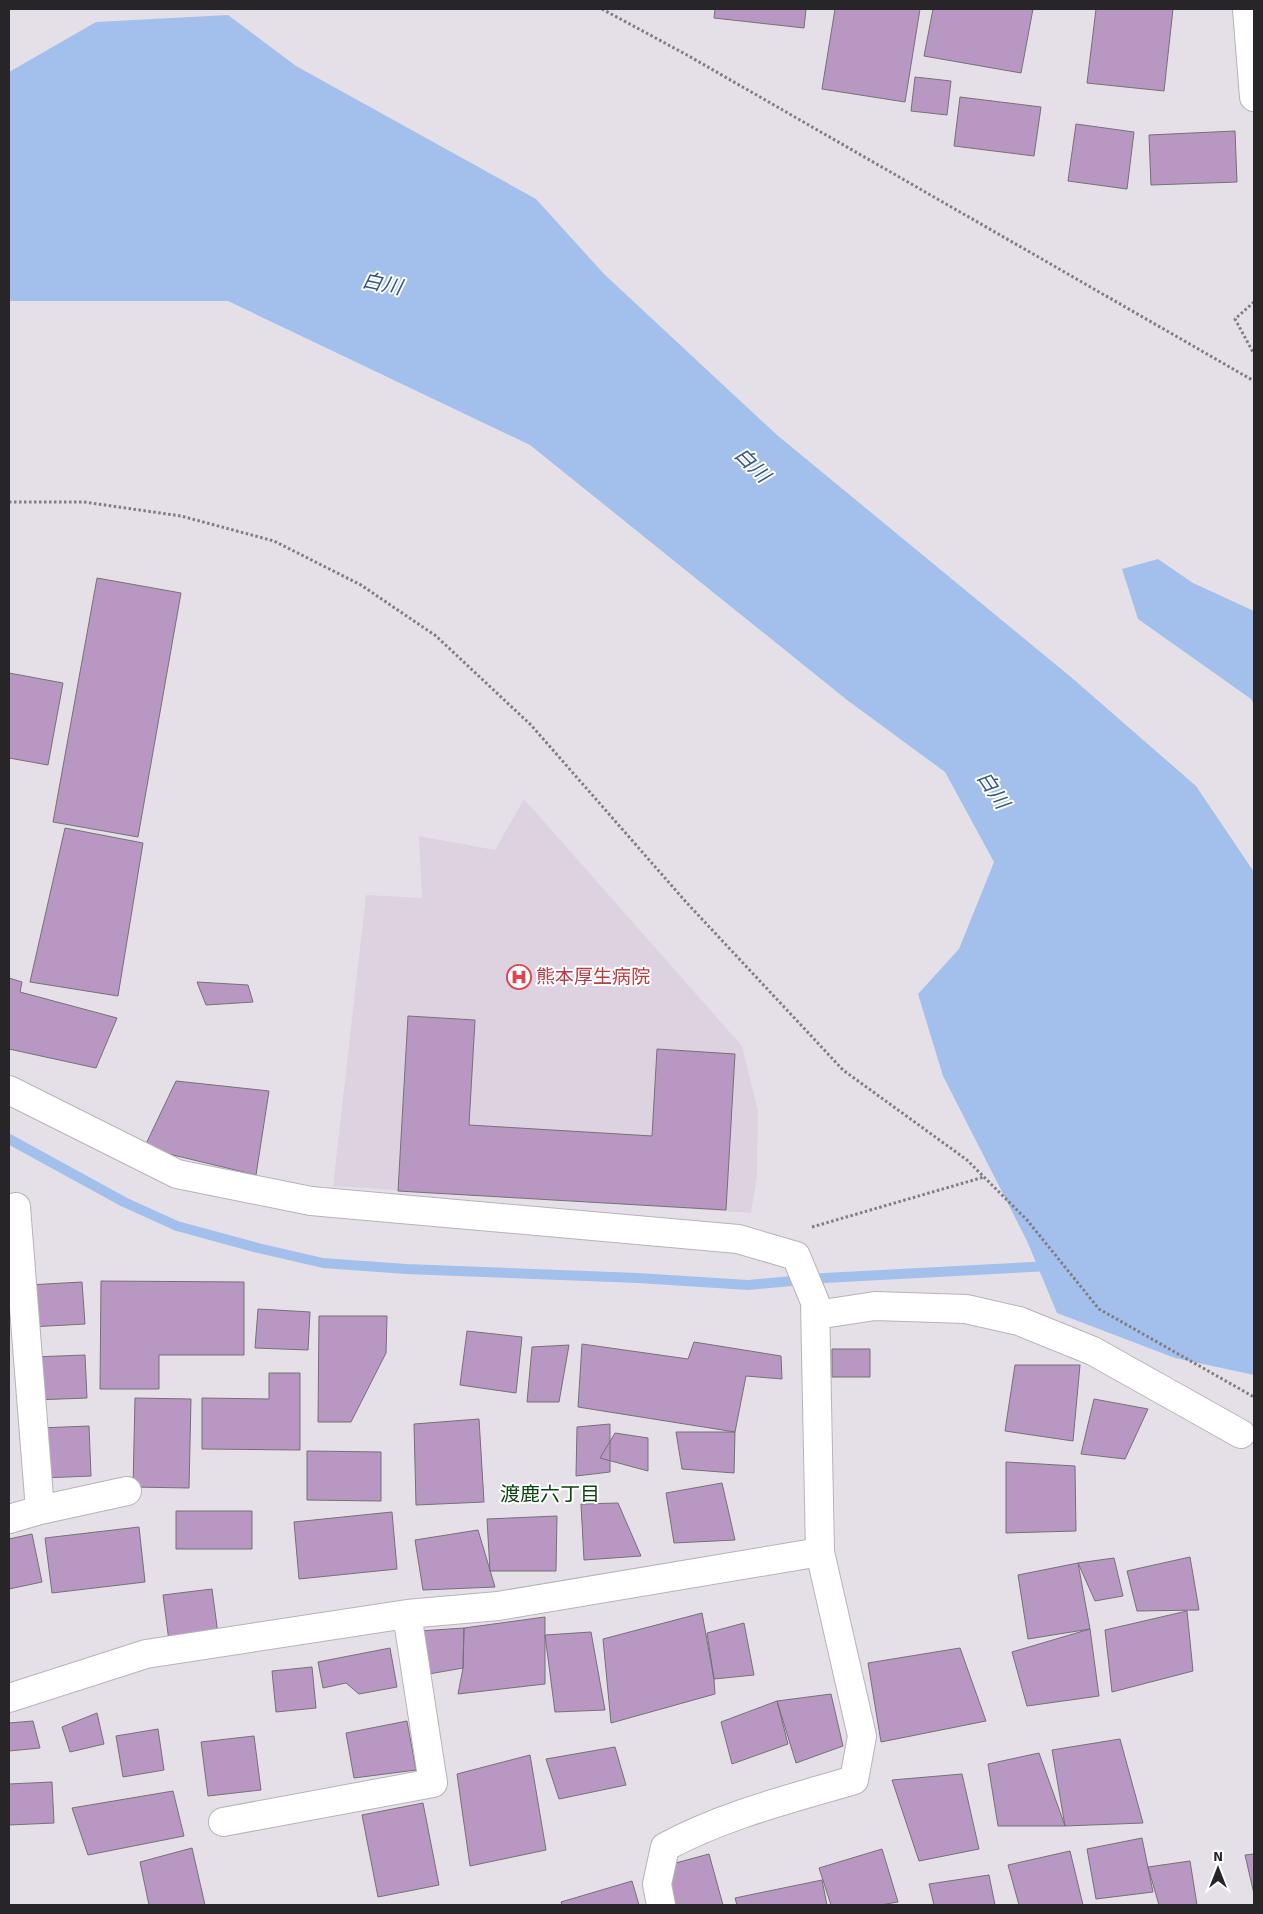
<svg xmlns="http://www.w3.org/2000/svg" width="1263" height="1914" font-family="Signika,'Noto Sans JP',sans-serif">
<rect width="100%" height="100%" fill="#e5e0e8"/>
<path fill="#ddd2e0" d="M524,799l218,247 16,65 -1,66 -6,36 -418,-27 33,-291 56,3 -3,-62 76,14z"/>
<path fill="#a3c0ec" d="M228,15l68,51 240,133 68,75 173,161 295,243 124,108 58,86v503l-79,-17 -118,-45 -30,-72 -84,-165 -25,-82 41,-45 35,-87 -49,-90 -98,-72 -317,-255 -302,-144h-219v-229l87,-50z
M1158,559l35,24 61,28v94l-3,-6 -113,-80 -16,-50z"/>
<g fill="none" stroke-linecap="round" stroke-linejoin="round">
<path stroke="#a3c0ec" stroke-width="10" d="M9,1139l115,63 53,24 81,22 65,15 83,6 232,9 110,7 76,-7 226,-12"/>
</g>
<path fill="#b898c3" stroke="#757077" d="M715,9h91l-2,19 -90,-10z
M835,9h85l-15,93 -83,-13z
M933,9h100l-12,64 -97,-17z
M1096,9h77l-9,82 -77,-8z
M915,77l36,4 -4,34 -36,-4z
M960,97l81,10 -7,49 -80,-10z
M1076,124l58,8 -7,57 -59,-8z
M1235,131l2,51 -86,3 -2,-50z
M97,578l84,15 -43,244 -85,-15z
M9,673l54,10 -15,82 -39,-7z
M65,828l78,15 -25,153 -88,-14z
M9,978l13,4 -2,10 97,26 -21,50 -87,-19z
M197,982l51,3 5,17 -47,3z
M408,1016l67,4 -6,105 183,11 5,-87 78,5 -9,156 -328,-19z
M176,1081l93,10 -13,84 -112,-27z
M101,1281l143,1v73h-85v34h-59z
M82,1282l3,42 -55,3 -2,-42z
M258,1309l52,3 -2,38 -53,-2z
M319,1316h68l-1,37 -35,69h-33z
M467,1331l55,6 -6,56 -56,-8z
M694,1342l87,14 1,23 -36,-3 -11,56 -157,-25 4,-63 106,15z
M569,1345l-10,57h-32l5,-55z
M832,1349h38v28h-38z
M85,1355l2,43 -53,2 -1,-43z
M1015,1365h65l-7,76 -68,-10z
M269,1373h31v77l-98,-1v-51l67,1z
M135,1398l56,1 -2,89 -56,-1z
M1094,1399l54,10 -23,50 -44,-5z
M479,1419l5,83 -68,3 -2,-81z
M610,1424v48l-34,4 1,-49z
M89,1426l2,50 -49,2 -2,-50z
M676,1432h59l-1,41 -52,-4z
M615,1433l33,5v33l-48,-13z
M307,1451l74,1v49l-74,-1z
M1006,1462l69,4 1,65 -70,2z
M722,1483l13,57 -61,3 -8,-50z
M618,1503l23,53 -57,4 -3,-56z
M176,1511h76v38h-76z
M392,1512l5,57 -98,10 -5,-57z
M557,1516l-1,55h-66l-3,-52z
M139,1527l6,55 -93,11 -7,-55z
M478,1530l17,57 -72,3 -8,-50z
M32,1534l10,48 -33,7v-50z
M1190,1557l9,53 -62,1 -10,-40z
M1114,1558l9,38 -28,5 -17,-38z
M1078,1563l12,66 -62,10 -10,-64z
M212,1589l6,45 -49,7 -6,-46z
M1187,1611l6,60 -81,21 -7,-62z
M702,1613l12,66 1,15 -104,29 -8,-84z
M545,1617v67l-87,10 5,-26 1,-40z
M744,1623l10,52 -40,4 -7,-46z
M464,1628l-1,40 -40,7 -4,-44z
M1090,1629l9,67 -72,10 -15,-54z
M591,1632l14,78 -50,2 -10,-77z
M390,1648l7,39 -38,7 -13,-11 -23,5 -5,-26z
M960,1648l26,73 -105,21 -13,-79z
M312,1667l4,41 -40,4 -4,-41z
M831,1694l12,52 -47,17 -19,-62z
M777,1701l11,43 -56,20 -11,-42z
M97,1713l7,31 -34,8 -8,-25z
M33,1721l7,27 -31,3v-28z
M407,1721l9,49 -62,8 -8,-45z
M158,1729l6,41 -41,7 -7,-41z
M254,1736l7,54 -53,6 -7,-54z
M1120,1739l23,84 -78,3 -13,-76z
M615,1747l11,38 -67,14 -13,-40z
M1039,1753l26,73h-67l-10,-62z
M530,1755l16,95 -76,16 -13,-92z
M962,1774l17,75 -60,12 -27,-81z
M52,1782l2,41 -45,2v-41z
M173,1791l11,45 -96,19 -16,-47z
M423,1803l16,82 -61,12 -16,-82z
M1142,1838l11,54 -57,7 -9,-50z
M192,1848l13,57h-56l-9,-43z
M882,1849l16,53 -18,3h-49l-12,-37z
M1070,1851l13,54h-64l-11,-40z
M709,1854l14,51h-50l-12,-38z
M1254,1854v40l-9,-39z
M1190,1861l7,44h-38l-11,-38z
M989,1875l6,30h-61l-5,-21z
M822,1880l5,25h-90l-2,-7z
M632,1881l7,24h-77l-1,-3z"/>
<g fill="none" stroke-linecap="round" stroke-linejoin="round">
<defs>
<path id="minor" d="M1247,9l7,88
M9,1090l168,84 134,27 427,38 58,17 19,46 5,250 42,184 -8,44c-64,19 -130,35 -189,67l-8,37 4,21
M16,1207l24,303
M816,1315l59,-9 91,3 53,12 74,30 148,83
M9,1519l31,-9 87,-19
M9,1698l137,-44 261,-40 91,-8 322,-54
M223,1822l210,-39 -26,-169"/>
</defs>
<use href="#minor" stroke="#b8b2ba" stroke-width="30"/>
<path stroke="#807c82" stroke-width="3" stroke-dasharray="2.5 2.5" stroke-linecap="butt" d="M602,9l85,46 567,326
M1254,302l-19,17 19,35
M9,502h75l97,14 93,25 87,44 75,51 95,89 155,177 157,168 124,90 60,60 72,89 155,88
M812,1227l172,-50"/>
<use href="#minor" stroke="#fff" stroke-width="28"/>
</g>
<defs>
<symbol id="hospital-ring" viewBox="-11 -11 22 22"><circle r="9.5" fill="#fff" stroke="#e0444e" stroke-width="1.5"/><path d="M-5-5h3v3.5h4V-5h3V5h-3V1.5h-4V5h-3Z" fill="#e0444e"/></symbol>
</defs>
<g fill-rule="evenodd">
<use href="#hospital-ring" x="505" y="963" width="28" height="28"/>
</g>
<g text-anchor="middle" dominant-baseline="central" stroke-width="4" stroke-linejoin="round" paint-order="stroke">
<g font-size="19" fill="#be3a42" stroke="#fff" text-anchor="start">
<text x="536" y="977">熊本厚生病院</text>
</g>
<g font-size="20" font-style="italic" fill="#31548c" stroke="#fff">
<text transform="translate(382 284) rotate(12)">白川</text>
<text transform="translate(752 465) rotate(45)">白川</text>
<text transform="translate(993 790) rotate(56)">白川</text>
</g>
<g font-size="20" fill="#0a4410" stroke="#fff">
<text x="550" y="1494">渡鹿六丁目</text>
</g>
</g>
<rect width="1263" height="1914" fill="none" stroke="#272528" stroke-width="20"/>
<g transform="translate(1218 1869)" stroke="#ffffff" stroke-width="4" paint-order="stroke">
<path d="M0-4L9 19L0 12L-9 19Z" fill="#272528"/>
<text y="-8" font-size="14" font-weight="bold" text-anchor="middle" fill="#272528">N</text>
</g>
</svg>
